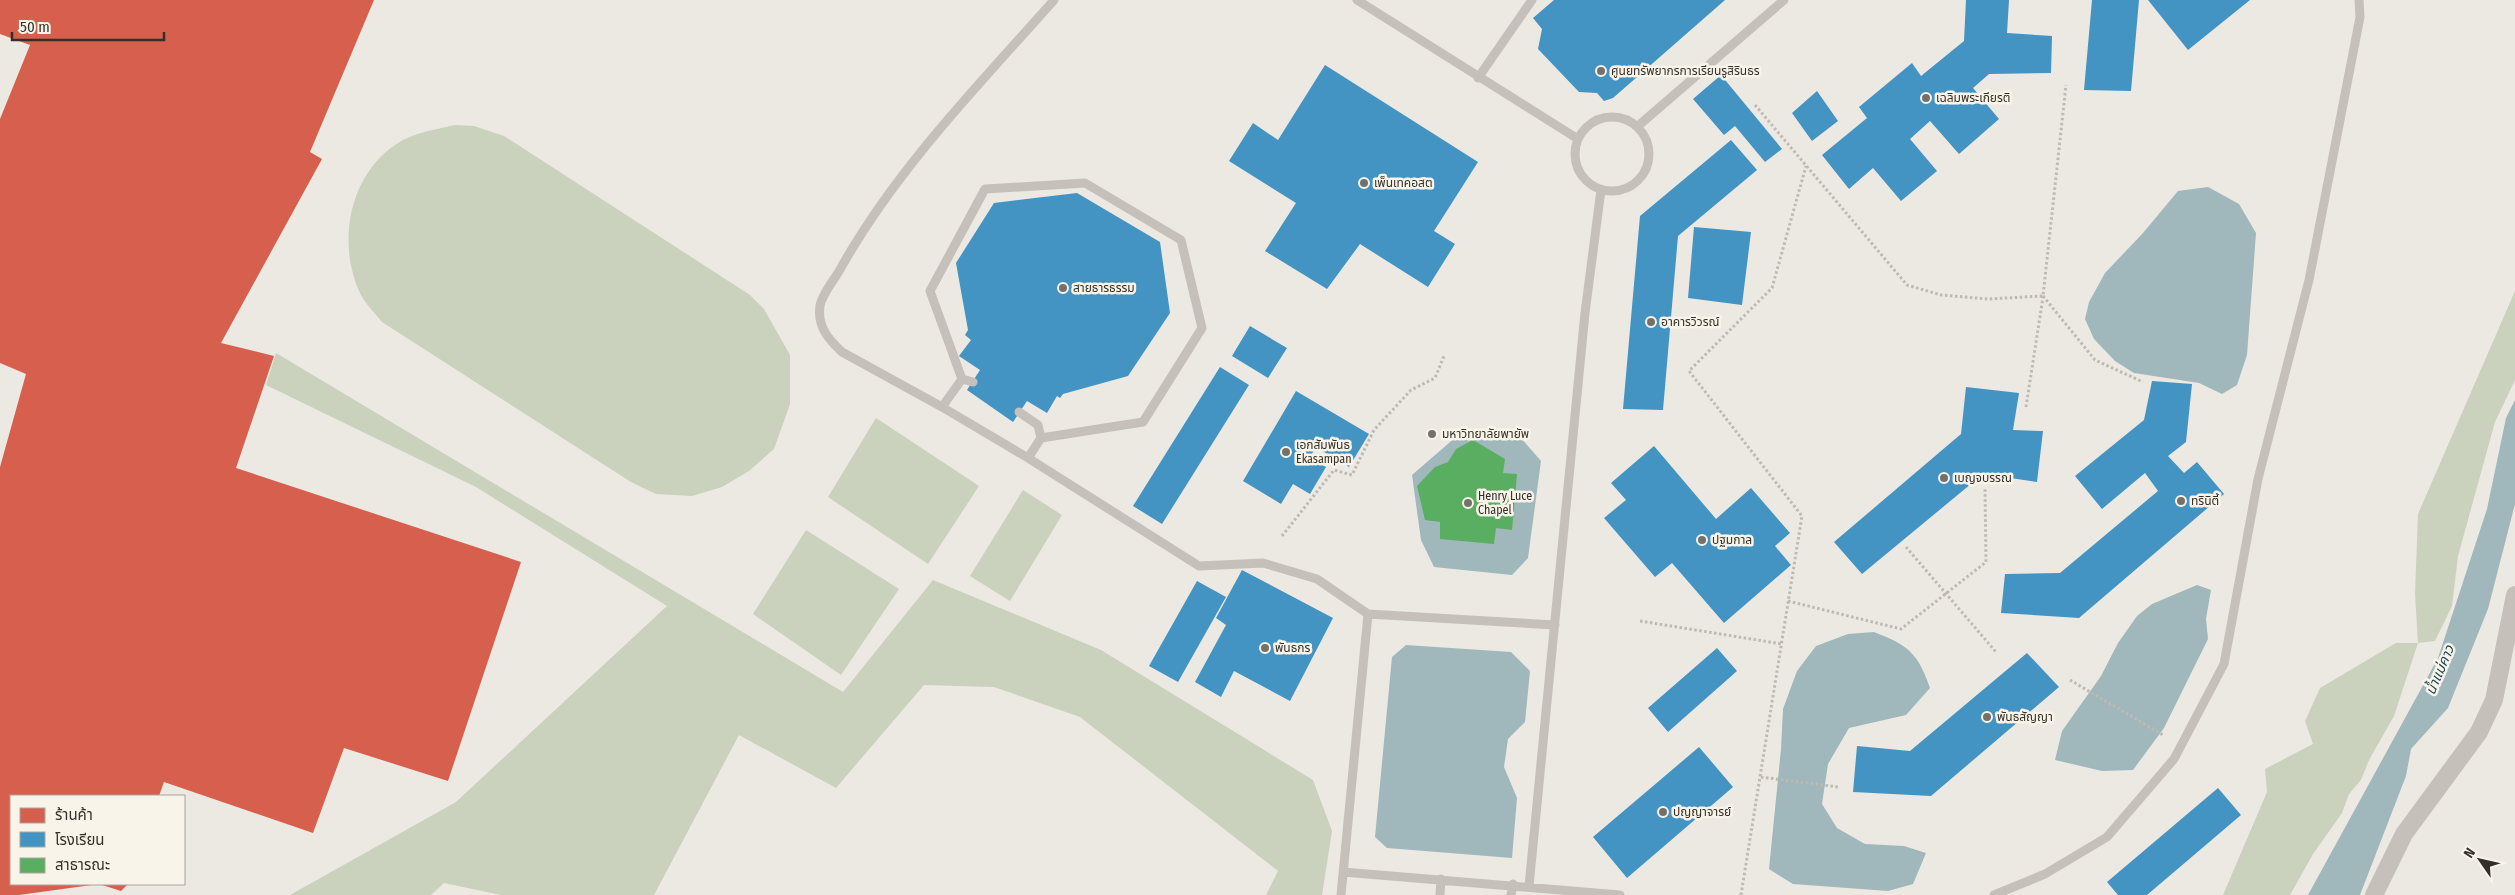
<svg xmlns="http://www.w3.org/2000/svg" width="2515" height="895" font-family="'Fira Sans Condensed','Noto Sans Thai',sans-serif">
<rect width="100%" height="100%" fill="#ece9e2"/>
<path fill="#cad1bd" d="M455,125l19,1 30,10 246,159 14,14 26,46v49l-16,45 -25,22 -27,16 -30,9 -36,-2 -25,-12 -249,-160c-6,-8 -16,-17 -21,-27 -26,-53 -11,-126 42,-155 16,-8 34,-11 52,-15z
M2515,291v89l-20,42 -37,134 -6,50 -17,35 -17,2 -24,73 -25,44 -8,20 -12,14 -7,19 -29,41 -23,41h-67l44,-103 -2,-23 48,-25 -8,-23 15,-33 76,-45h22l-3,-49 3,-80z
M276,353l567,339 90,-112 168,70 212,130 19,51 -10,64h-56l12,-24 -198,-154 -86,-30 -70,-2 -88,103 -97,-53 -85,160h-153l-57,-12 -13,12h-141l166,-93 211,-196 -191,-119 -210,-102z
M876,418l103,68 -51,78 -100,-67z
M1023,490l39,25 -52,86 -40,-25z
M806,530l93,59 -58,86 -88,-61z"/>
<path fill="#a0b7bc" d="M2208,187l31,17 17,29 -9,122 -10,30 -15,9 -23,-11 -65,-10 -19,-12 -21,-22 -9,-20 4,-17 16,-29 38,-40 35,-42z
M2515,400v104l-27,105 -40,99 -37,41 -5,27 -46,119h-52l130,-237 49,-149 19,-91z
M1464,430h35l21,7 21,24 -13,97 -16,17 -78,-8 -13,-27 -9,-65z
M2197,585l14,5 -5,29 2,20 -44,89 -31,42 -31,1 -47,-11 7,-29 39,-55 17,-33 19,-27 15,-12z
M1874,632c34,13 44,21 56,56l-24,27 -57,13 -21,36 -6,40 15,24 28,16 39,2 22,7 -13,31 -25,7 -95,-7 -24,-15 12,-120 2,-40 14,-38 19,-25 32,-12z
M1406,645l105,7 19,19 -5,51 -17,17 -4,28 13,31 -5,60 -125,-10 -12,-11 17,-180z"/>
<path fill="#d6604d" d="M0,0h374l-64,152 12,7 -101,184 53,13 -38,112 285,94 -73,219 -104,-33 -31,85 -149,-51 -5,14h-148v88h117l-7,7 -22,-7 -80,11h-19v-428l26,-93 -26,-11v-244l30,-74 -30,-11z"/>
<path fill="#4393c3" d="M1554,0h171l-112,98 -9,3 -7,-8 -18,-1 -41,-43 4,-20 -9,-11z
M1966,0h43l-2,33 45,3 -1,37 -62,1 -16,14 26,31 -40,35 -29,-33 -20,18 27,32 -36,30 -28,-33 -24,21 -27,-34 45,-37 -8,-11 53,-44 9,13 43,-35z
M2092,0h47l-8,91 -47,-1z
M2148,0h102l-62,50z
M1325,65l153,97 -44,69 21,13 -27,43 -68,-43 -33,45 -62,-38 31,-48 -67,-42 24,-38 25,17z
M1721,75l61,74 -17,13 -30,-36 -11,9 -31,-36z
M1817,91l21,30 -26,20 -20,-28z
M1731,140l26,30 -79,66 -15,174 -40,-1 17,-193z
M1077,193l83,49 10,71 -42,63 -65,18 -3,4 -3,-2 -10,17 -20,-12 -14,21 -46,-32 13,-20 -21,-14 12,-16 -6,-5 3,-5 -12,-67 38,-60z
M1694,227l57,5 -9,73 -54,-7z
M1250,326l37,22 -19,30 -36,-22z
M1220,367l29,18 -87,139 -29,-18z
M2152,381l40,3 -6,58 -18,14 16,17 13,-11 27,32 -145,124 -78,-5 4,-39 55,-1 98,-82 -13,-18 -43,36 -27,-33 69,-56z
M1966,387l53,6 -6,37 30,1 -6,51 -54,-8 -121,100 -28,-32 127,-108z
M1296,391l73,43 -20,33 -33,-20 -6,10 16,10 -16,27 -17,-10 -12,20 -38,-23z
M1654,446l62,73 35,-31 39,45 -15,13 16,19 -67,58 -52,-60 -17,14 -51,-59 22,-18 -15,-17z
M1242,570l91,48 -43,83 -56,-30 -13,26 -26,-15 31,-57 -10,-7z
M1197,581l29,16 -48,85 -29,-16z
M1717,648l20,23 -69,61 -20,-24z
M2027,653l32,34 -128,109 -78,-4 4,-46 53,5z
M1699,747l34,40 -106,91 -34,-41z
M2218,788l23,27 -94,80h-29l-11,-13z"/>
<path fill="#5aae61" d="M1473,440l32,19 -2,14 14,1 -5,56 -16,-2 -2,16 -54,-5v-17l-15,-2 -8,-34 18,-19 13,-5 8,-13z"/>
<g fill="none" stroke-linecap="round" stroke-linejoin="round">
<path stroke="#bebab3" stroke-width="3" stroke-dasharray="2.5 2.5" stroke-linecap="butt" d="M1755,105l152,180 34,10 47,4 55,-3 23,-211
M2043,296l52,64 48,22
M2026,407l17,-110
M1282,536l52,-66 18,5 22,-45 37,-40 24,-12 9,-22
M1906,547l90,105
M1788,601l113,28 85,-67 -1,-75
M1640,621l142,23
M2070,680l93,55
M1761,777l77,10
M1741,895l61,-379 -113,-145 83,-83 34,-122"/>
<path stroke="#c5c1ba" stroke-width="9" d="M1054,0c-75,85 -156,167 -212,266 -6,12 -20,27 -22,40 -3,20 8,33 22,46l100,55 86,51 171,108 64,-3 54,16 51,35 187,11
M1357,0l221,139
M1478,78l54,-78
M1575 154a37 37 0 1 1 74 0a37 37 0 1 1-74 0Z
M1638,126l146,-126
M962,379l-32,-88 55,-102 100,-6 96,57 21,88 -59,94 -102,16
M942,407l20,-28 11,3
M1019,412l19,13 3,13 -13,20
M1343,872l277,23
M1529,886l56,-573 16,-123
M1341,895l27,-281
M1440,895l1,-16
M1511,895l2,-11
M1994,895l51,-21 62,-37 67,-78 50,-95 34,-185 51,-199 51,-263 -1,-17"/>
<path stroke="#c5c1ba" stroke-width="18" d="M2374,895l30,-61 75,-102 15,-32 21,-105"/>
</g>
<g fill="#75706a" stroke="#f8f4ea" stroke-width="2">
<circle cx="1601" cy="71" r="5"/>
<circle cx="1926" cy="98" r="5"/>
<circle cx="1364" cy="183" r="5"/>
<circle cx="1063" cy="288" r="5"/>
<circle cx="1651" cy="322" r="5"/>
<circle cx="1432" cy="434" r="5"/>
<circle cx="1286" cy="452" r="5"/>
<circle cx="1944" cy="478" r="5"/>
<circle cx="2181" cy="501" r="5"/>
<circle cx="1468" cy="503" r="5"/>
<circle cx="1702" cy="540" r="5"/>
<circle cx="1265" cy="648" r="5"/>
<circle cx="1987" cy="717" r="5"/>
<circle cx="1663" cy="812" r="5"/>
</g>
<g text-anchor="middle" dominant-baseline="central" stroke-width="5" stroke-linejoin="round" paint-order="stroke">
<g font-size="12" fill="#352f29" stroke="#f8f4ea" text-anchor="start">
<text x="1611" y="71">ศูนยทรัพยากรการเรียนรูสิรินธร</text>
<text x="1936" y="98">เฉลิมพระเกียรติ</text>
<text x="1374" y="183">เพ็นเทคอสต</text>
<text x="1073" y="288">สายธารธรรม</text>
<text x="1661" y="322">อาคารวิวรณ์</text>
<text x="1442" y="434">มหาวิทยาลัยพายัพ</text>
<text x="1296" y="445">เอกสัมพันธ<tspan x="1296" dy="14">Ekasampan</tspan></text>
<text x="1954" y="478">เบญจบรรณ</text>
<text x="1478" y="496">Henry Luce<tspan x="1478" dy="14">Chapel</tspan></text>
<text x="2191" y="501">ทรินิตี้</text>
<text x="1712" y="540">ปฐมกาล</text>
<text x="1275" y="648">พันธกร</text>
<text x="1997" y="717">พันธสัญญา</text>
<text x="1673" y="812">ปญญาจารย์</text>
</g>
<g font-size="14" font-style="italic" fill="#224853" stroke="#f8f4ea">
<text transform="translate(2440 670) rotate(-67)">น้ำแม่คาว</text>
</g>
</g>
<rect x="10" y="795" width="175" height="90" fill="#f8f4ea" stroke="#aaa59d"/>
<rect x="20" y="808" width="25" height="15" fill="#d6604d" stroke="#aaa59d"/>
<text x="55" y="820" font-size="15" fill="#352f29">ร้านค้า</text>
<rect x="20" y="832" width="25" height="15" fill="#4393c3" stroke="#aaa59d"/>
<text x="55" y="845" font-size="15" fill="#352f29">โรงเรียน</text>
<rect x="20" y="858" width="25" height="15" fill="#5aae61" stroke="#aaa59d"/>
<text x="55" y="870" font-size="15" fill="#352f29">สาธารณะ</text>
<g transform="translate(2480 860) rotate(304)" stroke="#f8f4ea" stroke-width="4" paint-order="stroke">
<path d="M0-4L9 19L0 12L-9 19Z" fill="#352f29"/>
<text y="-8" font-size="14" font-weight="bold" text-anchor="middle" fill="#352f29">N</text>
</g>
<path d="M12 32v8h152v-8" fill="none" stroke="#352f29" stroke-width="2.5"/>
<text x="20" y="32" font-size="15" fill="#352f29" stroke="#f8f4ea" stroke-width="4" paint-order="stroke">50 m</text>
</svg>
